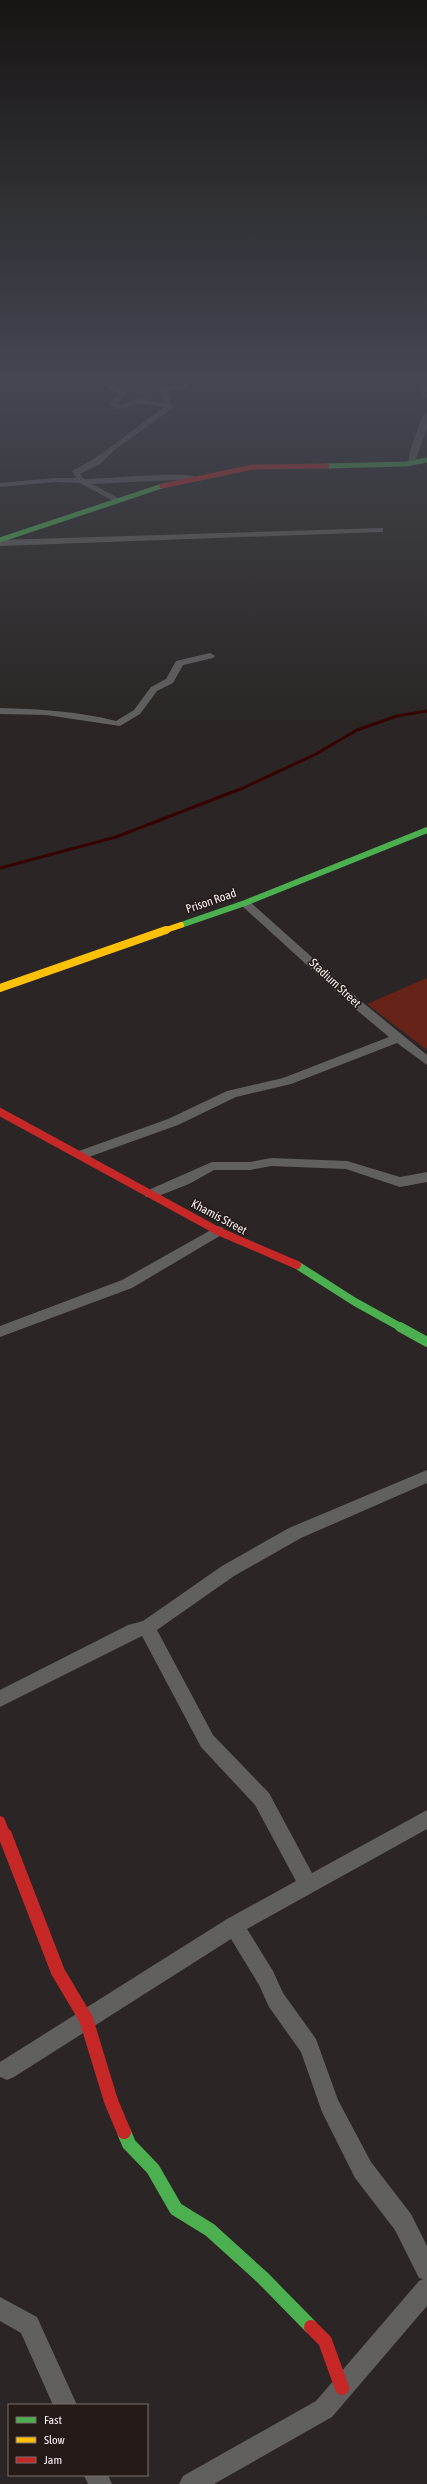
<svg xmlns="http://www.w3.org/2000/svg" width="427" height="2484" font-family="'Asap Condensed',sans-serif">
<rect width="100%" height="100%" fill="#2b2625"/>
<path fill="#672318" d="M427,978v72l-60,-46z"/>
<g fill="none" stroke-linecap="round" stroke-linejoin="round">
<path stroke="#350303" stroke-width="3" d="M0,868l116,-31 127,-49 73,-34 41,-24 40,-14 30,-5"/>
<path fill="#625f5f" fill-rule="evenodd" d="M91,378c13,0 26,6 35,16l-8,9 2,2 19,-6 25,4 -4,-14 21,-5 6,-6h8l-9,10 -19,4 6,16 -57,41 -16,15 -20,10 4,5c17,0 104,-8 111,-2l-1,2 -102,5 28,15 1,2 -4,2 -37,-20 -25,-1 -55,5v-4l55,-5h21l-4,-7c32,-15 62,-43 92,-64l-24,-4 -14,5 -11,1 -5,-6 8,-9z
M419,378h7l1,19 -4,-2z
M427,413v15l-12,34 -7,2 2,-14 13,-35z
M383,528v4h-3l-380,14v-6z
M210,653l5,3 -2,2 -30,7 -10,18 -16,8 -17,23 -20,12 -74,-11 -46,-1v-6c39,1 77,3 116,13l18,-11 17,-23 15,-8 10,-18z
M245,900l4,1 112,100 66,54v10l-30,-22 -106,41 -55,13 -58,28 -92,33h-10l-2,-3 2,-3 92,-33 59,-28 56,-13 106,-41 -36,-30 -112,-102 -2,-2z
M271,1158l76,3 53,16 27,-5v10l-27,5 -54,-18 -75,-3 -21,4h-36l-25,14 -33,13h-10l-2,-3 2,-3 66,-29h38z
M218,1226l5,2 2,3 -2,3 -91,54 -132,49v-11l122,-46z
M427,1470v13l-126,55 -67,38 -77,54 56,105 56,58 43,80 115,-63v19l-180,100 26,42 10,22 33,46 22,61 33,62 40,52 16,32v60l-95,111 -118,67h-35l4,-8 133,-75 103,-120 4,-2 -4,-1 -24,-48 -40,-52 -33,-66 -21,-60 -32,-45 -10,-22 -28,-46 -217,138 -7,3 -7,-3v-15l227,-143 69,-38 -41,-76 -54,-58 -59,-111 -142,71v-17l128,-65 15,-4 79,-55 67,-38z
M0,2297l37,20 40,88h-24l-32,-72 -21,-12z
M84,2475h24l4,9h-24z"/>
<path stroke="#4caf50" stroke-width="5" d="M327,466l79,-2 21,-4
M0,540l162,-54"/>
<path stroke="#4caf50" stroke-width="6" d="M181,925l64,-22 182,-73"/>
<path stroke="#4caf50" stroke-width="8" d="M297,1265l58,37 47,26"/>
<path stroke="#4caf50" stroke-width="10" d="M400,1327l27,15"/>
<path stroke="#4caf50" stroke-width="14" d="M124,2132l5,12 24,25 23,40 34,21 53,48 48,49"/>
<path stroke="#ffc107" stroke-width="6" d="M163,931l18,-6"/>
<path stroke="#ffc107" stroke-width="8" d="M0,988l166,-58"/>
<path stroke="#c62828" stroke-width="5" d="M162,486l91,-19 74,-1"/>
<path stroke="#c62828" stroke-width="8" d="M0,1112l218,119 79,34"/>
<path stroke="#c62828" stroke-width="10" d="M0,1821l6,15"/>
<path stroke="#c62828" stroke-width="14" d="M5,1835l53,137 28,47 25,82 13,31
M311,2327l14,14 17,47"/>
</g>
<linearGradient id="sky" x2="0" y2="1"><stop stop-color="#181514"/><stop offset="0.52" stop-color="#444751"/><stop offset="1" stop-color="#444751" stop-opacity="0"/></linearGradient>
<rect width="427" height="725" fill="url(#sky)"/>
<g text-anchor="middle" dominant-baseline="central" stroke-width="3.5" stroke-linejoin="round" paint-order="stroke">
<g font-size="12" fill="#f9f2f1" stroke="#241b19">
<text transform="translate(211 901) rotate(-19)">Prison Road</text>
<text transform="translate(335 983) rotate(43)">Stadium Street</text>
<text transform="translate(219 1217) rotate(28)">Khamis Street</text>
</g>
</g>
<rect x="8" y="2404" width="140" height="72" fill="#241b19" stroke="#79716f"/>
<rect x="16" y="2417" width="20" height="6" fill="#4caf50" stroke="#79716f"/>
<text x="44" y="2424" font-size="12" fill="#f9f2f1">Fast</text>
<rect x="16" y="2437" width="20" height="6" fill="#ffc107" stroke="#79716f"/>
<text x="44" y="2444" font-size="12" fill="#f9f2f1">Slow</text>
<rect x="16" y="2457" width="20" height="6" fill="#c62828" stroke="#79716f"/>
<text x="44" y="2464" font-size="12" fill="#f9f2f1">Jam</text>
</svg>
